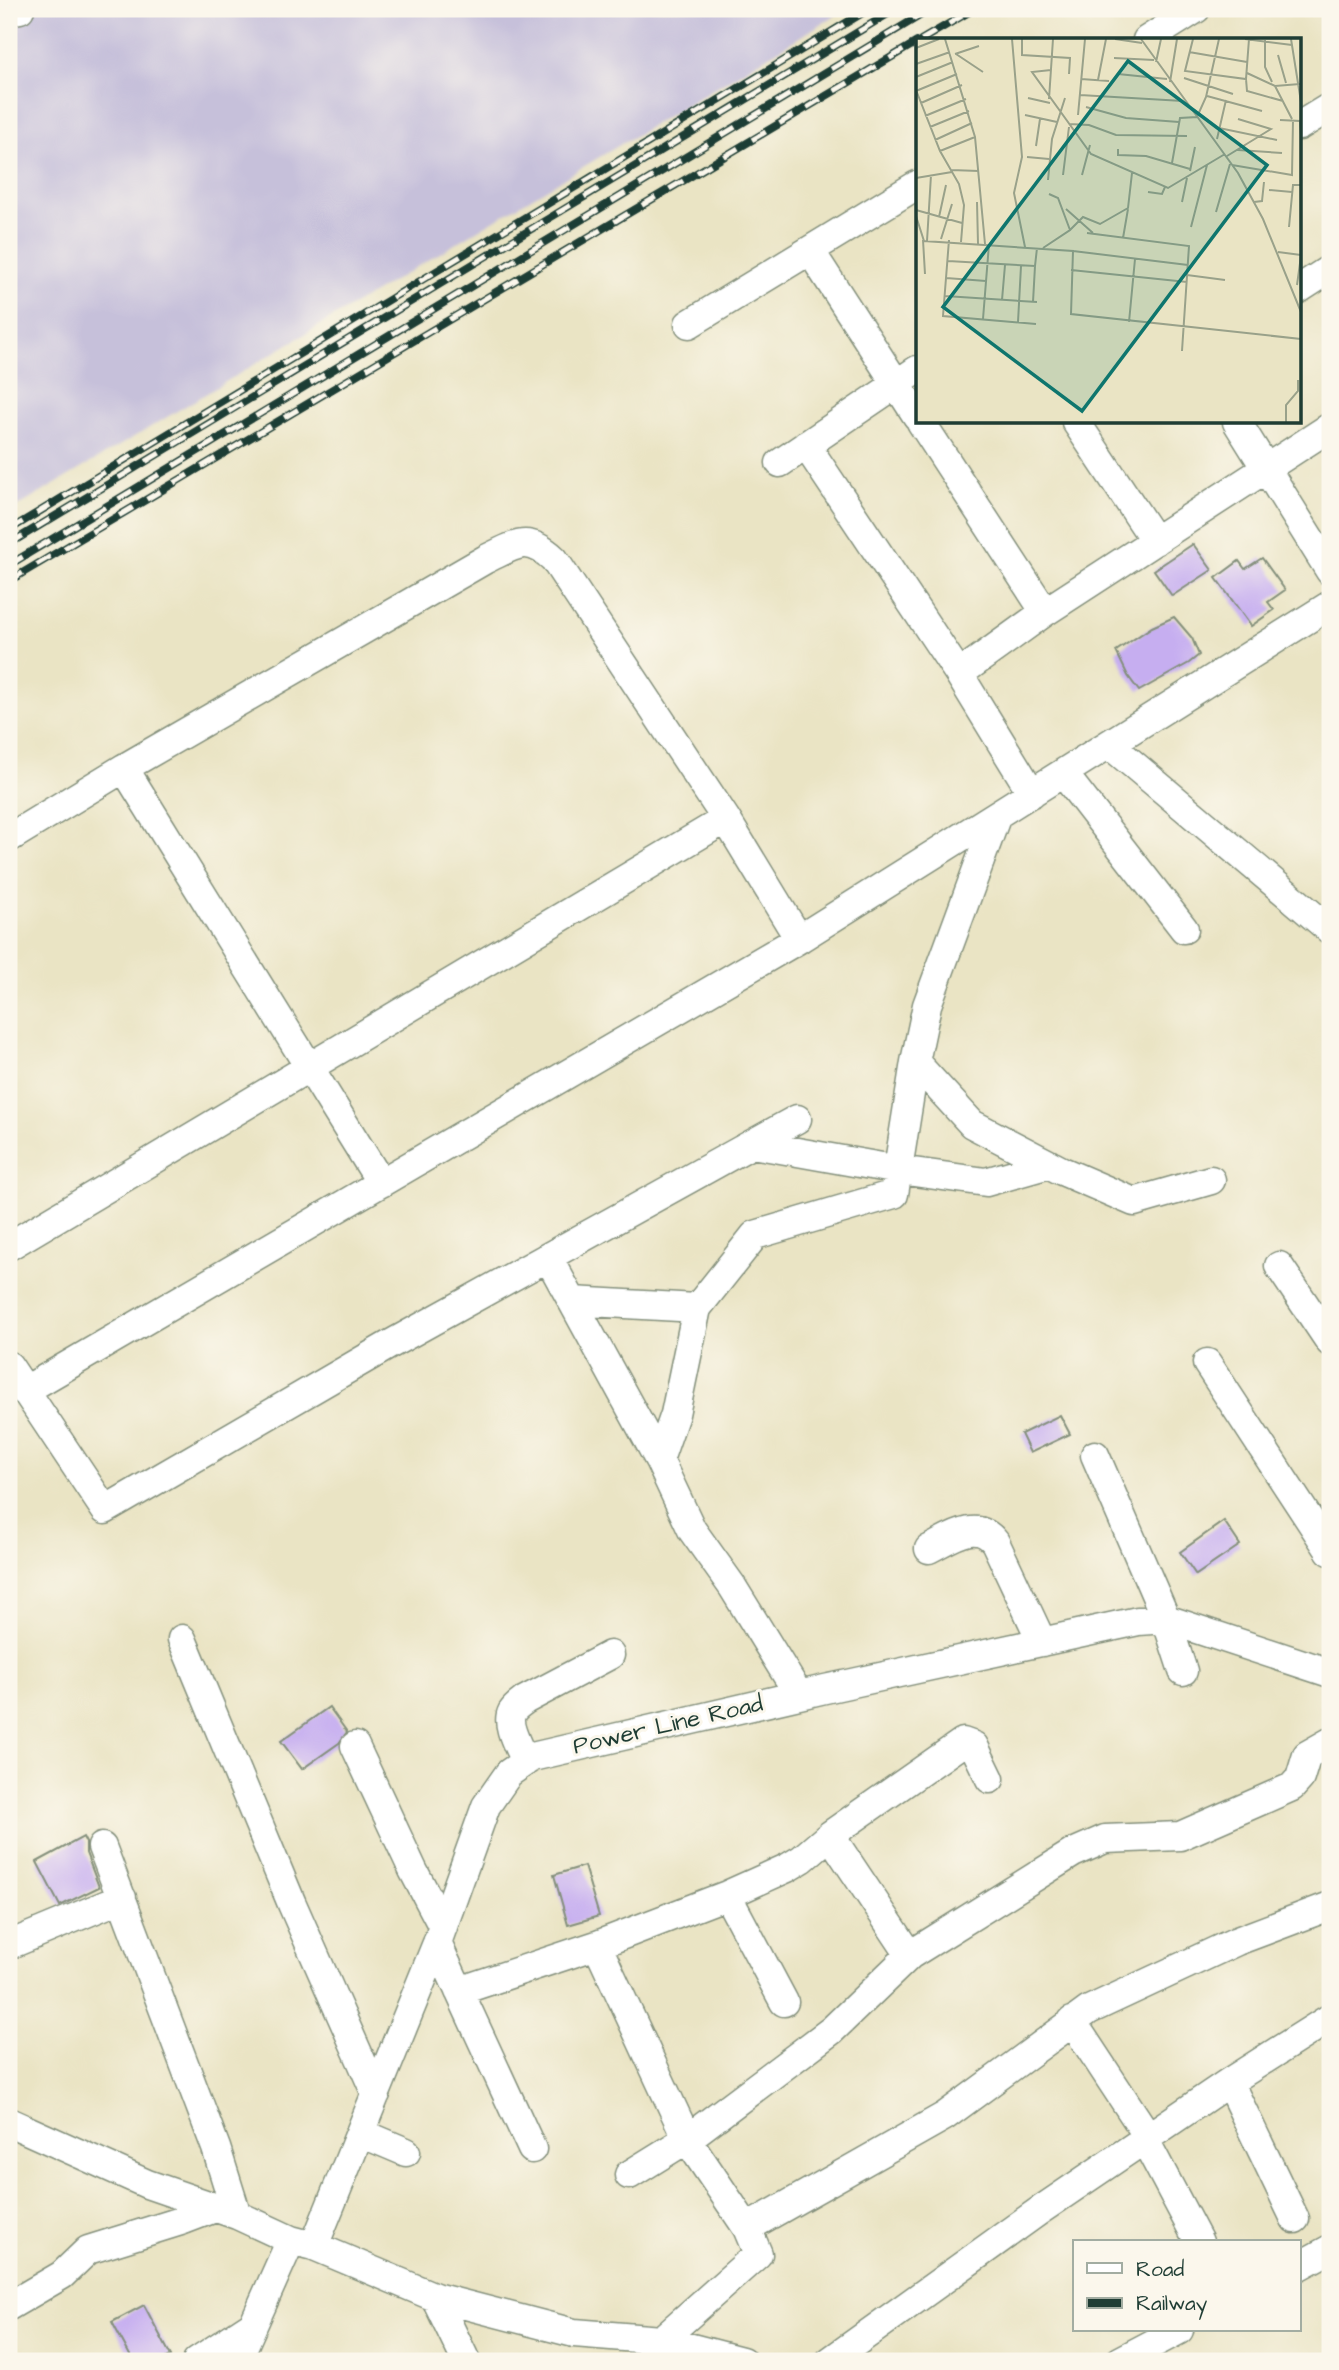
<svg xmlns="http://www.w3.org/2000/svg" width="1339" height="2370" font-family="'Architects Daughter',sans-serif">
<rect width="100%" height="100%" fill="#fbf7ec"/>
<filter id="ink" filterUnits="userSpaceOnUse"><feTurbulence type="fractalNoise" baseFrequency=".0143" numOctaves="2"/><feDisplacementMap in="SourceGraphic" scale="14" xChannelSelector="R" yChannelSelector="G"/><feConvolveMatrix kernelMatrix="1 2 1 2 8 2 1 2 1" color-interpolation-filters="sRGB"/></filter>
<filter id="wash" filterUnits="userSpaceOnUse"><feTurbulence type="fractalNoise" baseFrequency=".00686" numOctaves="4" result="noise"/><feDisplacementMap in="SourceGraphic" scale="28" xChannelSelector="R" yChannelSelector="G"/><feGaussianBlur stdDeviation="1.57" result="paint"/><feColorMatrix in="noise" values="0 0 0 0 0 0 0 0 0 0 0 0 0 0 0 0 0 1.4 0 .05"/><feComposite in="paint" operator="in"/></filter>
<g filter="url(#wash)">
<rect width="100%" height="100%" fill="#eae4c4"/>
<path fill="#c6c0da" d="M9,9h837l-837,503z"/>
<g id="blocks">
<path fill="#c6aef0" d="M1193,544l19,26 -40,26 -18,-26z
M1262,558l23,32 -17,12 6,8 -23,16 -35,-48 23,-17 6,8z
M1174,617l18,21 7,17 -10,8 -50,28 -11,-15 -12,-25 36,-24z
M1060,1415l10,19 -40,19 -9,-19z
M1224,1521l16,24 -44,30 -16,-23z
M329,1707l18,25 -8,11 -37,26 -21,-28z
M83,1837l3,6v10l13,34 -39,19 -23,-44z
M584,1866l15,50 -31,9 -14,-50z
M144,2305l27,51 -10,5h-28l-21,-39z"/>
</g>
</g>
<g filter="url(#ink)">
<use href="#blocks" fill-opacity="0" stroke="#84907c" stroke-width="2"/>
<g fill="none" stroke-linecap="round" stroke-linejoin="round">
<defs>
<path id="minor" d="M9,11l11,-2
M1147,40l49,-31
M1299,126l31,-19
M811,252l106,164
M1299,289l31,-20
M689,324l228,-139
M921,422l124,190
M1076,422l79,119
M1237,422l93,149
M806,445l153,229
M780,463l137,-93
M1109,744l221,186
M124,768l257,415
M1063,773l121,156
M1032,793l-73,-119 86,-62 285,-185
M997,815l-70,190 -12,57 57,62 90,47 72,31 77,-22
M9,838l115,-70 362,-209c30,-14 41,-25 68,0l172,260 73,120 531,-334
M752,1144l147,26 87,12 63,-18
M9,1246l717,-427
M548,1257l111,203
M1279,1266l51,76
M572,1301l125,7
M1207,1363l123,188
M9,1366l96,144 284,-165 408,-226
M24,1391l775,-452
M1095,1455l71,164 17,52
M929,1549c22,-11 48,-31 66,-7l47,100
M182,1639l110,265 84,190
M799,1695l-67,-109 -40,-56 -33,-70 16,-46 22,-106 58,-73 139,-41 21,-132
M355,1746l58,124 30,57
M525,1762c-5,-13 -20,-37 -13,-50 3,-5 9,-9 13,-12l85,-45
M830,1835l80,120
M102,1847l114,301 21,67
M727,1895l57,107
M437,1943l95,206
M9,1945l113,-47
M597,1945l90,194 60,89 11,26 -97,86 3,14
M459,1991l138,-46 130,-50 60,-27 15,-9 28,-24 133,-93 11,4 16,33
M1072,2021l77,117
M1229,2082l66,137
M9,2122l138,62 90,31 54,25 23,6 121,51 139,36 87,7 81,21
M361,2133l45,19
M1145,2140l54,102
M629,2175l58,-36 145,-109 78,-75 163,-102 32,-14 75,-3 112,-49 8,-9 7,-23 23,-13
M747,2228l198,-112 144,-106 148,-69 93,-35
M314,2246l123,-303 49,-137 23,-33 23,-16 293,-68 313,-68 28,-2 164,54
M1299,2266l31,-17
M435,2297l31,64
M9,2306l53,-31 26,-25 93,-29 34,-13
M197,2361l55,-36
M237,2361l54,-121
M830,2361l209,-150 190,-129 101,-64
M1120,2361l59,-31"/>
</defs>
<use href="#minor" stroke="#84907c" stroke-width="31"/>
<use href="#minor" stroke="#fff" stroke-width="28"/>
<defs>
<path id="rail" d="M921,40l53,-31
M9,530l860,-521
M9,544l887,-535
M9,565l922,-556
M9,581l908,-539"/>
</defs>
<use href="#rail" stroke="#1f3d34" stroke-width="8"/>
<use href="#rail" stroke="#fbf7ec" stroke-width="5" stroke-dasharray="16" stroke-linecap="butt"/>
</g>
</g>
<g text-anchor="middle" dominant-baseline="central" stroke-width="6" stroke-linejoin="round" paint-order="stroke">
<g font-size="24" fill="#1f3d34" stroke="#fbf7ec">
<text transform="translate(668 1725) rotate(-13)">Power Line Road</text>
</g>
</g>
<g transform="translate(916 38)">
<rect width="385" height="385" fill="#eae4c4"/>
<path fill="none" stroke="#99a18a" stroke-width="2" d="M29,1l30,98 10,107M96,1l10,118 -8,36 11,54M106,1v16l48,3 -1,16M199,1l27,4M225,1l97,134 25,46 38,93M277,1l-8,32 61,8 3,-40M329,1l47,6M375,1l10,63M349,2v27l7,15M0,10l23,-9M273,14l58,10M39,16l24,-8M40,16l27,18M362,17l8,28M198,20l40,2M240,24l5,-23M0,26l34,-12M135,32l-19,2 59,82 77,34 57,-34M331,35l28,13 25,-2M202,36l49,5M0,39l37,-15M268,40l49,16M165,41l28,2M330,41l1,12 36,10M182,42l8,-41M254,44l7,-43M359,48l17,33M0,52l24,61 19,33 5,21 -3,37M0,53l41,-17M164,57l103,6M291,58l55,15M112,60l22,5M133,61l4,-60M5,65l41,-18M170,69l40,11 53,4M109,77l32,7M162,77l7,-76M9,78l41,-17M364,82l20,1 1,15M153,86l20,1 27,10 71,1M14,89l39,-16M303,90l58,12M301,101l9,-39M19,102l37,-17M120,108l4,-27M202,111v6l28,1 44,13M322,112l44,3M24,113l35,-14M311,118l44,-27 -33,-10M111,119l22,2M256,125l8,-45 17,-1 9,-20 13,-58M316,127l60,10 1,-55M35,132l28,1M274,133l5,-24M147,137l6,-48M166,137l8,-30M0,140l36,-6M132,142l4,-41 13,-41M353,152l23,2M232,154l14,2 3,-7M61,164l1,42M266,164l5,-24M338,164l8,-1 2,-19M150,171l27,24M0,172l46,13M300,174l14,-48M0,178l8,25 149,10 -2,63 230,25M23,179l7,-32M275,189l16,-62M373,189l4,-42h8M154,192l13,-13 17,7 28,-16 4,-35M171,195l102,13 -7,105M207,200l5,-29M25,201l11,-35M7,202l2,34M33,202l-6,76 93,8M11,203l4,-66M127,210l27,-18 -12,-32 -9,-4M157,213l115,14M362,214l23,3M32,223l87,5 2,-18M155,232l116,12M271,237l38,5M30,240l40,3M381,247l4,-29M29,258l92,6M86,262l3,-35M117,264l2,-36M385,275v26M67,281l6,-75M102,284l3,-56M213,284l6,-63M370,384v-17l12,-14v-11"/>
<path fill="#0f766e" fill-opacity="0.15" stroke="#0f766e" stroke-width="3.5" d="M212,23l139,104 -185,246 -139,-104z"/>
<rect width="385" height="385" fill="none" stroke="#1f3d34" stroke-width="3.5"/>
</g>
<rect width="1339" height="2370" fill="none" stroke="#fbf7ec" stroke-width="35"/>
<rect x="1073" y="2240" width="228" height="91" fill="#fbf7ec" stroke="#a3ada2" stroke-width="2"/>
<rect x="1087" y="2263" width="35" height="10" fill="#ffffff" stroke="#a3ada2" stroke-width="2"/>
<text x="1136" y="2276" font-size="21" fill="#1f3d34">Road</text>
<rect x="1087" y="2298" width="35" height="10" fill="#1f3d34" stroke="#a3ada2" stroke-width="2"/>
<text x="1136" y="2310" font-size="21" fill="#1f3d34">Railway</text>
</svg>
